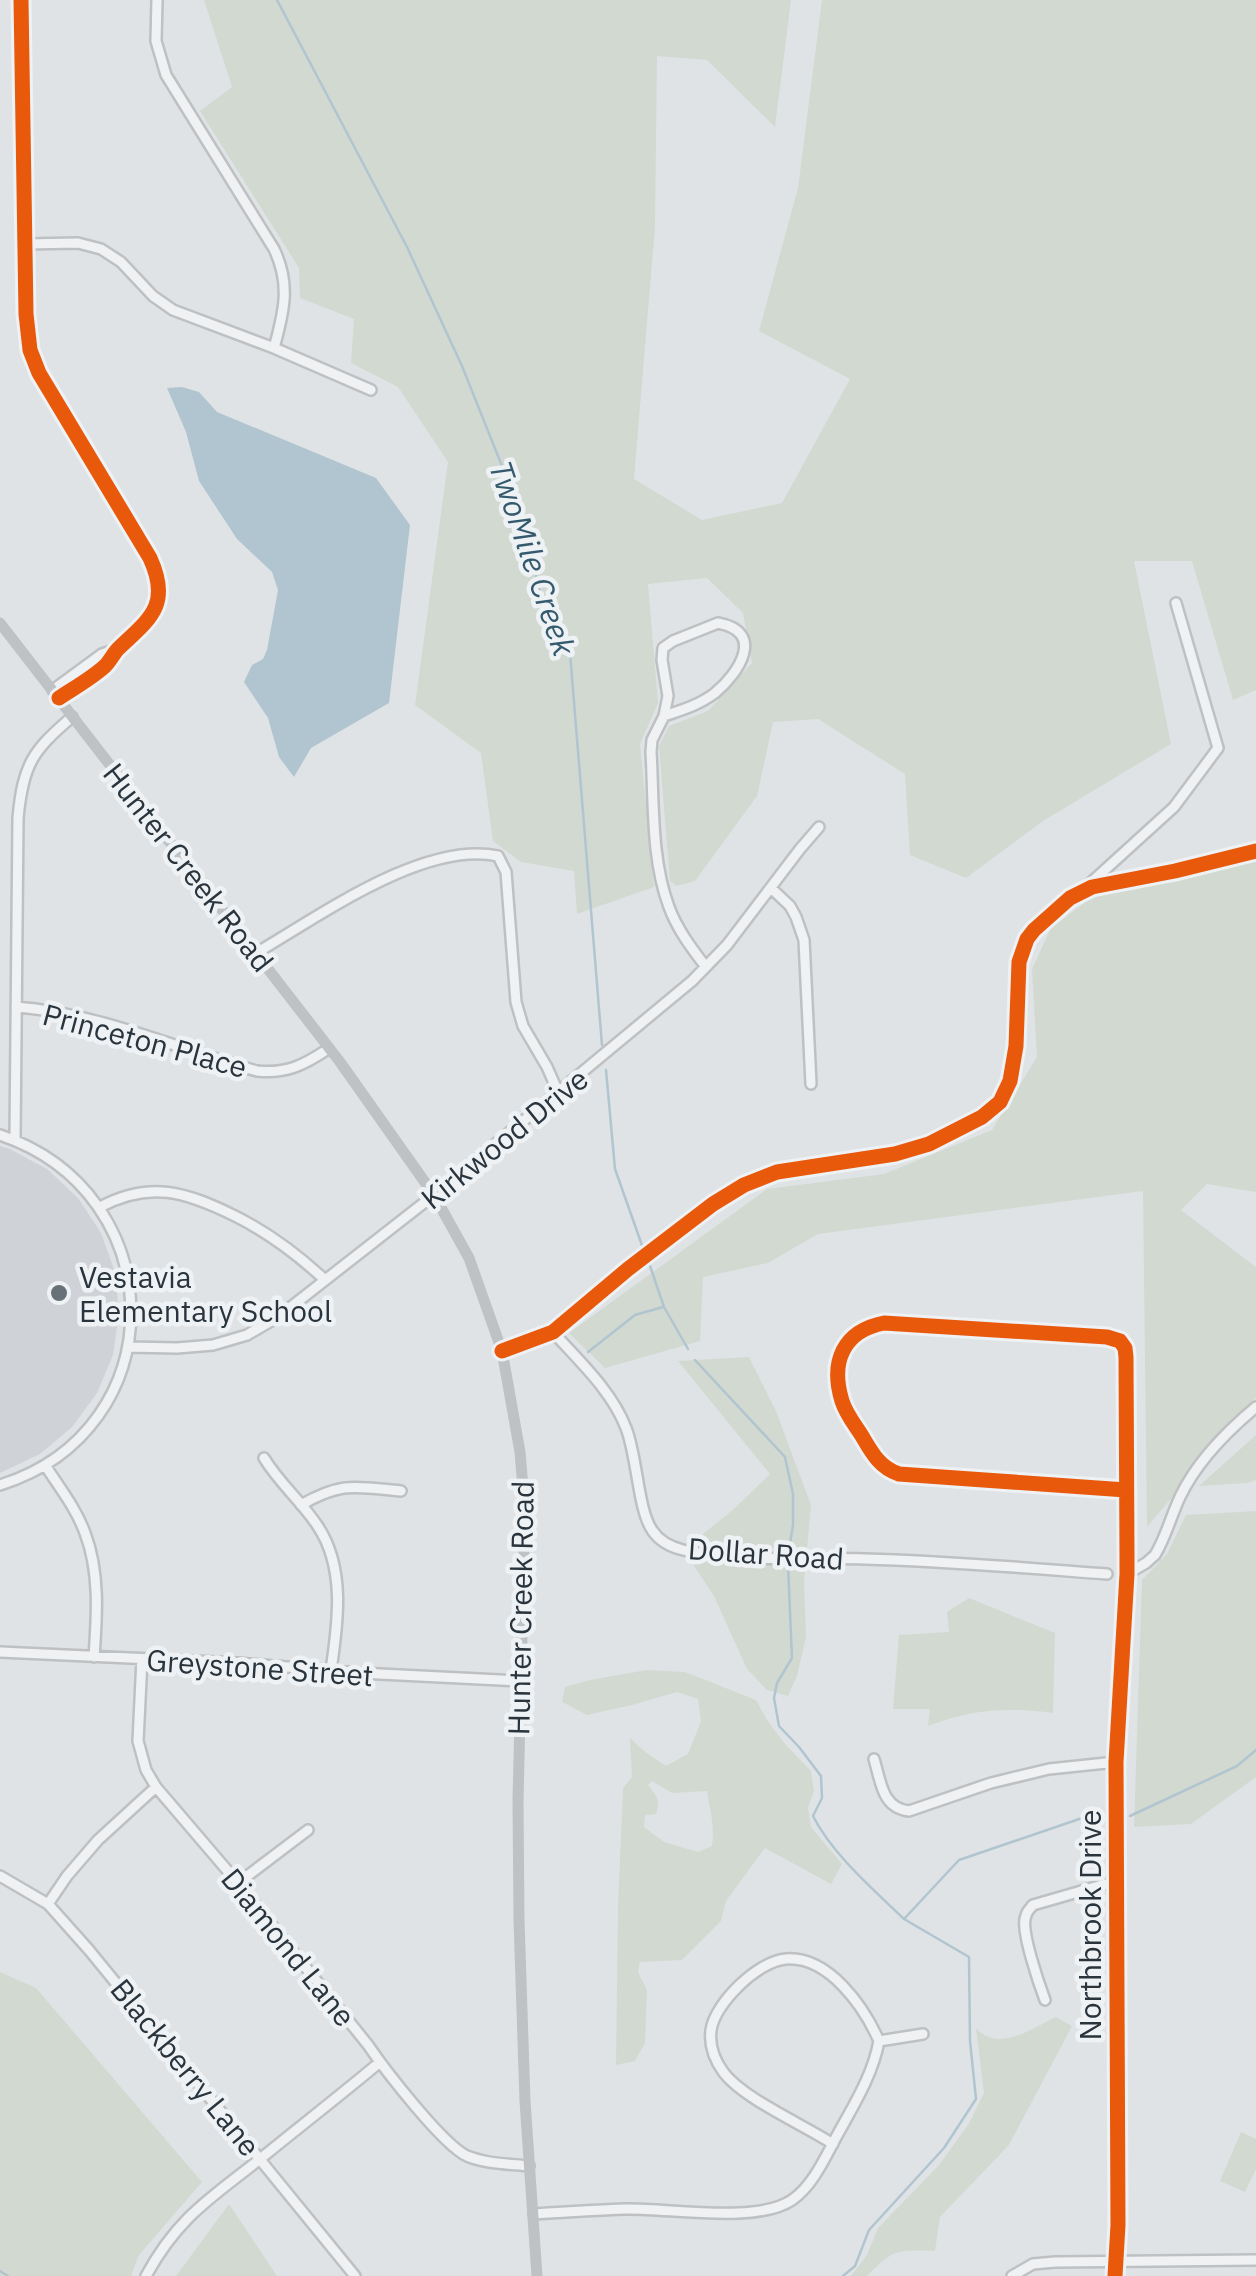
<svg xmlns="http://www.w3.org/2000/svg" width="1256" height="2276" font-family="'IBM Plex Sans',sans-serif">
<rect width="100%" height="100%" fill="#e0e3e5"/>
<path fill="#cfd3d8" d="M0,1146l10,3 37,20 31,29 23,35 14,39 4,41 -6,42 -16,38 -25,34 -32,27 -40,19z"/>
<path fill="#d2d9d1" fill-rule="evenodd" d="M204,0h587l-16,127 -68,-67 -50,-4 -2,171 -21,252 68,41 80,-17 68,-124 -91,-48 39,-143 24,-188h434v690l-23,10 -41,-139h-58l37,183 -128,77 -77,57 -56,-23 -5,-81 -87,-55 -45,3 -16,74 -62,85 -19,5 -6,-5 -11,-135 10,-20 39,-15 44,-48 -9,-50 -36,-35 -59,6 10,119 -18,41 14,143 -77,27 -3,-43 -53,-9 -28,-21 -12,-88 -66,-48 33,-243 -50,-75 -47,-24 3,-44 -54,-21 -1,-30 -99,-157 32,-24z
M1256,859v333l-49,-8 -26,26 75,57v131l-109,129 -4,-336 -325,43 -50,29 -65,14 -3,64 -95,27 -36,-35 198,-144 117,-15 108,-44 45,-73 -5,-88 19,-41 45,-34z
M749,1357l27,54 35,94 -7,77 2,55 -9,39 -9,20 -21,-6 -20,-21 -33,-73 -20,-30 9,-32 32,-26 35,-34 -92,-113z
M1256,1435v45l-9,3 -48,3z
M1256,1511v266l-65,47 -57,3 8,-247 25,-26 19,-39z
M969,1598l86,35 -2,80c-47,-6 -81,-4 -125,13l2,-17h-37l6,-74 50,-3 -2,-20z
M647,1670l38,2 71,28 11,20 18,24 26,27 3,20 -6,17 3,19 31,37 -11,20 -66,-36 -39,53 -5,20 -39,39 -42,2 -2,10 9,18 -2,53 -10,18 -19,4 2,-158 5,-119 9,-11 -2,-39 14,13 22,15 22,-12 13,-33 -3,-22 -21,-7 -45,13 -45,10 -25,-13 3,-15 25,-7zM652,1781l20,12 35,-2c3,22 8,32 5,55l-14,6 -34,-10 -20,-15 1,-12 11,-1c5,-13 1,-18 -8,-29z
M0,1972l36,16 166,194 -63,73 -8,21h-131z
M1056,2017l16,9 -63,119 -69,72 -5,34c-39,-1 -40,-3 -68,25h-16l16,-21 11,-27 61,-63 29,-40 16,-32 -8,-65c22,25 55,1 80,-11z
M1241,2132l15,7v30l-11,23 -25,-11z
M229,2204l48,72h-101z"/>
<path fill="#b0c5cf" d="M182,387l17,5 18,20 159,66 34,47 -21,178 -78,45 -17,29 -15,-20 -11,-39 -24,-36 8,-17 11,-6 4,-9 11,-60 -6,-18 -35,-33 -38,-58 -13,-49 -19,-44z"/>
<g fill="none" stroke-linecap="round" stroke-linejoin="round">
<path stroke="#b0c5cf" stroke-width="2.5" d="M277,0l130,247 55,119 60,150 22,93 26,44 32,392
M606,1070l9,99 29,82
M649,1263l15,44 24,42
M588,1352l47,-37 28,-8
M695,1360l90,97 8,37v31l-5,30
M788,1565l4,93 -15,25 -3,15 5,28 20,21 22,29 1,22 -9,18c19,38 61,74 91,103
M1130,1816l107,-50 19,-16
M0,2271l8,5
M843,2276l12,-10 14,-36 75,-82 32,-49 -6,-58 -1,-84 -65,-38 55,-59 132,-45"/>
<defs>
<path id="minor" d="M21,0l5,314 4,36 9,23 111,185c21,46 1,60 -30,89 -6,5 -9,13 -15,19 -13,12 -31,22 -46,32
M157,0l-1,41 10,34 108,174c17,35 10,63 0,99
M25,244l53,-1 23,6 20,13 32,34 20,14 101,38 97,42
M718,623c48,9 21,50 -3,70 -16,12 -33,17 -51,23l4,-20 -6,-36 1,-12 10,-7z
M53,690l49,-36 12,-4
M664,716l-12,24 -1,12c3,50 0,107 18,155 8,22 23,42 37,60
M1086,887l88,-80 44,-59 -42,-145
M771,888l19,18 6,11 8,23 7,144
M256,953c62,-36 168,-113 242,-97l8,16 10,130 7,24 24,41 11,25
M16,1007c83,6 161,42 241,64 30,3 47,-6 71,-22
M0,1135c173,58 176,295 0,350
M15,1139l3,-321c5,-53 14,-67 54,-101
M100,1207c50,-27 86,-15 135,9 34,17 62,38 90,64
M553,1332c26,29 59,59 73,96 11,27 12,82 26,102 7,11 19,17 31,20 57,13 124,7 182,9 81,2 162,9 242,15
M128,1347l49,1 36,-3 34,-10 31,-18 156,-122 258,-214 35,-36 73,-96 19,-22
M502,1351l51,-19 75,-63 85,-65 31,-19 33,-13 118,-18 34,-10 53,-27 18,-15 10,-21 6,-35 3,-84 8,-23 7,-9 36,-32 22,-11 83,-16 81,-20
M264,1458c16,26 37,43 53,67 29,42 21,98 14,145
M45,1465c14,22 31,43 40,68 15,39 12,82 9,124
M301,1505c41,-24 55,-18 100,-14
M1127,1574l19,-11 9,-8c11,-18 16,-39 25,-58 17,-36 46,-65 76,-90
M0,1652l238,11 122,10 159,8
M142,1659l-4,82 8,29 10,17 82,96 130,162c17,25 75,100 99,111 19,8 43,8 62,10
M874,1759c7,23 8,49 35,52l82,-28 58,-14 67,-7
M0,1876l48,28 41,46 266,326
M238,1883l70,-53
M48,1904l19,-28 31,-36 58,-53
M1045,2000c-6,-16 -23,-66 -20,-81 2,-8 3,-8 8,-14l83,-24
M879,2041l44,-7
M833,2144c-29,-19 -89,-45 -109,-71 -9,-12 -15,-27 -13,-43 4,-27 47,-69 75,-71 43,-3 78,48 93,82
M534,2214c30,-2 61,-4 92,-5 43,-1 131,15 166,-9 22,-15 34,-45 47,-68 16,-29 34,-58 40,-91
M146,2276c33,-61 67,-79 119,-121 38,-31 77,-61 115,-93
M1012,2276l21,-12 22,-2 201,-2
M1115,2276l3,-51 -2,-463 11,-188v-18l-1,-199 -1,-9 -5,-7 -13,-4 -223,-14c-41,8 -54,39 -42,78 4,13 13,24 20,35 10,17 18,32 37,38l227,16"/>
</defs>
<use href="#minor" stroke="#bec1c3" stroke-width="14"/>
<use href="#minor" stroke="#f0f1f2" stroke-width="9"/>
<path stroke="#bec2c5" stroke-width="11" d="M0,623l340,439 94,133 35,63 33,93 18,101 5,60 -7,288 1,120 6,181 12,175"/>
<defs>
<path id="cycleway" d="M21,0l5,314 4,36 9,23 111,185c21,46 1,60 -30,89 -6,5 -9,13 -15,19 -13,12 -31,22 -46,32
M502,1351l51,-19 75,-63 85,-65 31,-19 33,-13 118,-18 34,-10 53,-27 18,-15 10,-21 6,-35 3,-84 8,-23 7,-9 36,-32 22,-11 83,-16 81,-20
M1115,2276l3,-51 -2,-463 11,-188v-18l-1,-199 -1,-9 -5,-7 -13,-4 -223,-14c-41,8 -54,39 -42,78 4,13 13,24 20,35 10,17 18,32 37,38l227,16"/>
</defs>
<use href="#cycleway" stroke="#eef2f5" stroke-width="21"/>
<use href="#cycleway" stroke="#e8590c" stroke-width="15"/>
</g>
<circle fill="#697178" stroke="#eef2f5" stroke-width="4" cx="59" cy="1293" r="10"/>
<g text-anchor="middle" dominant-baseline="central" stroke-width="9" stroke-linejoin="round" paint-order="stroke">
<g font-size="30" fill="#29343d" stroke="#eef2f5">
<text transform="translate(189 867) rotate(52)">Hunter Creek Road</text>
<text transform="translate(145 1040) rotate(15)">Princeton Place</text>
<text transform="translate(504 1138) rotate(-39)">Kirkwood Drive</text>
<text transform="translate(766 1553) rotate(4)">Dollar Road</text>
<text transform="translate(520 1608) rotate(-89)">Hunter Creek Road</text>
<text transform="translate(260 1667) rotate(4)">Greystone Street</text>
<text transform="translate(1089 1925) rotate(-90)">Northbrook Drive</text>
<text transform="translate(289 1947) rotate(51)">Diamond Lane</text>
<text transform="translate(186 2067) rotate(51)">Blackberry Lane</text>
</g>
<g font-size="30" fill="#29343d" stroke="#eef2f5" text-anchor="start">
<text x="79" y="1276">Vestavia<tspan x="79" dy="34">Elementary School</tspan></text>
</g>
<g font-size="32" font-style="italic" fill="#355a6e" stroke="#eef2f5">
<text transform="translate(533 558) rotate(71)">TwoMile Creek</text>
</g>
</g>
</svg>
